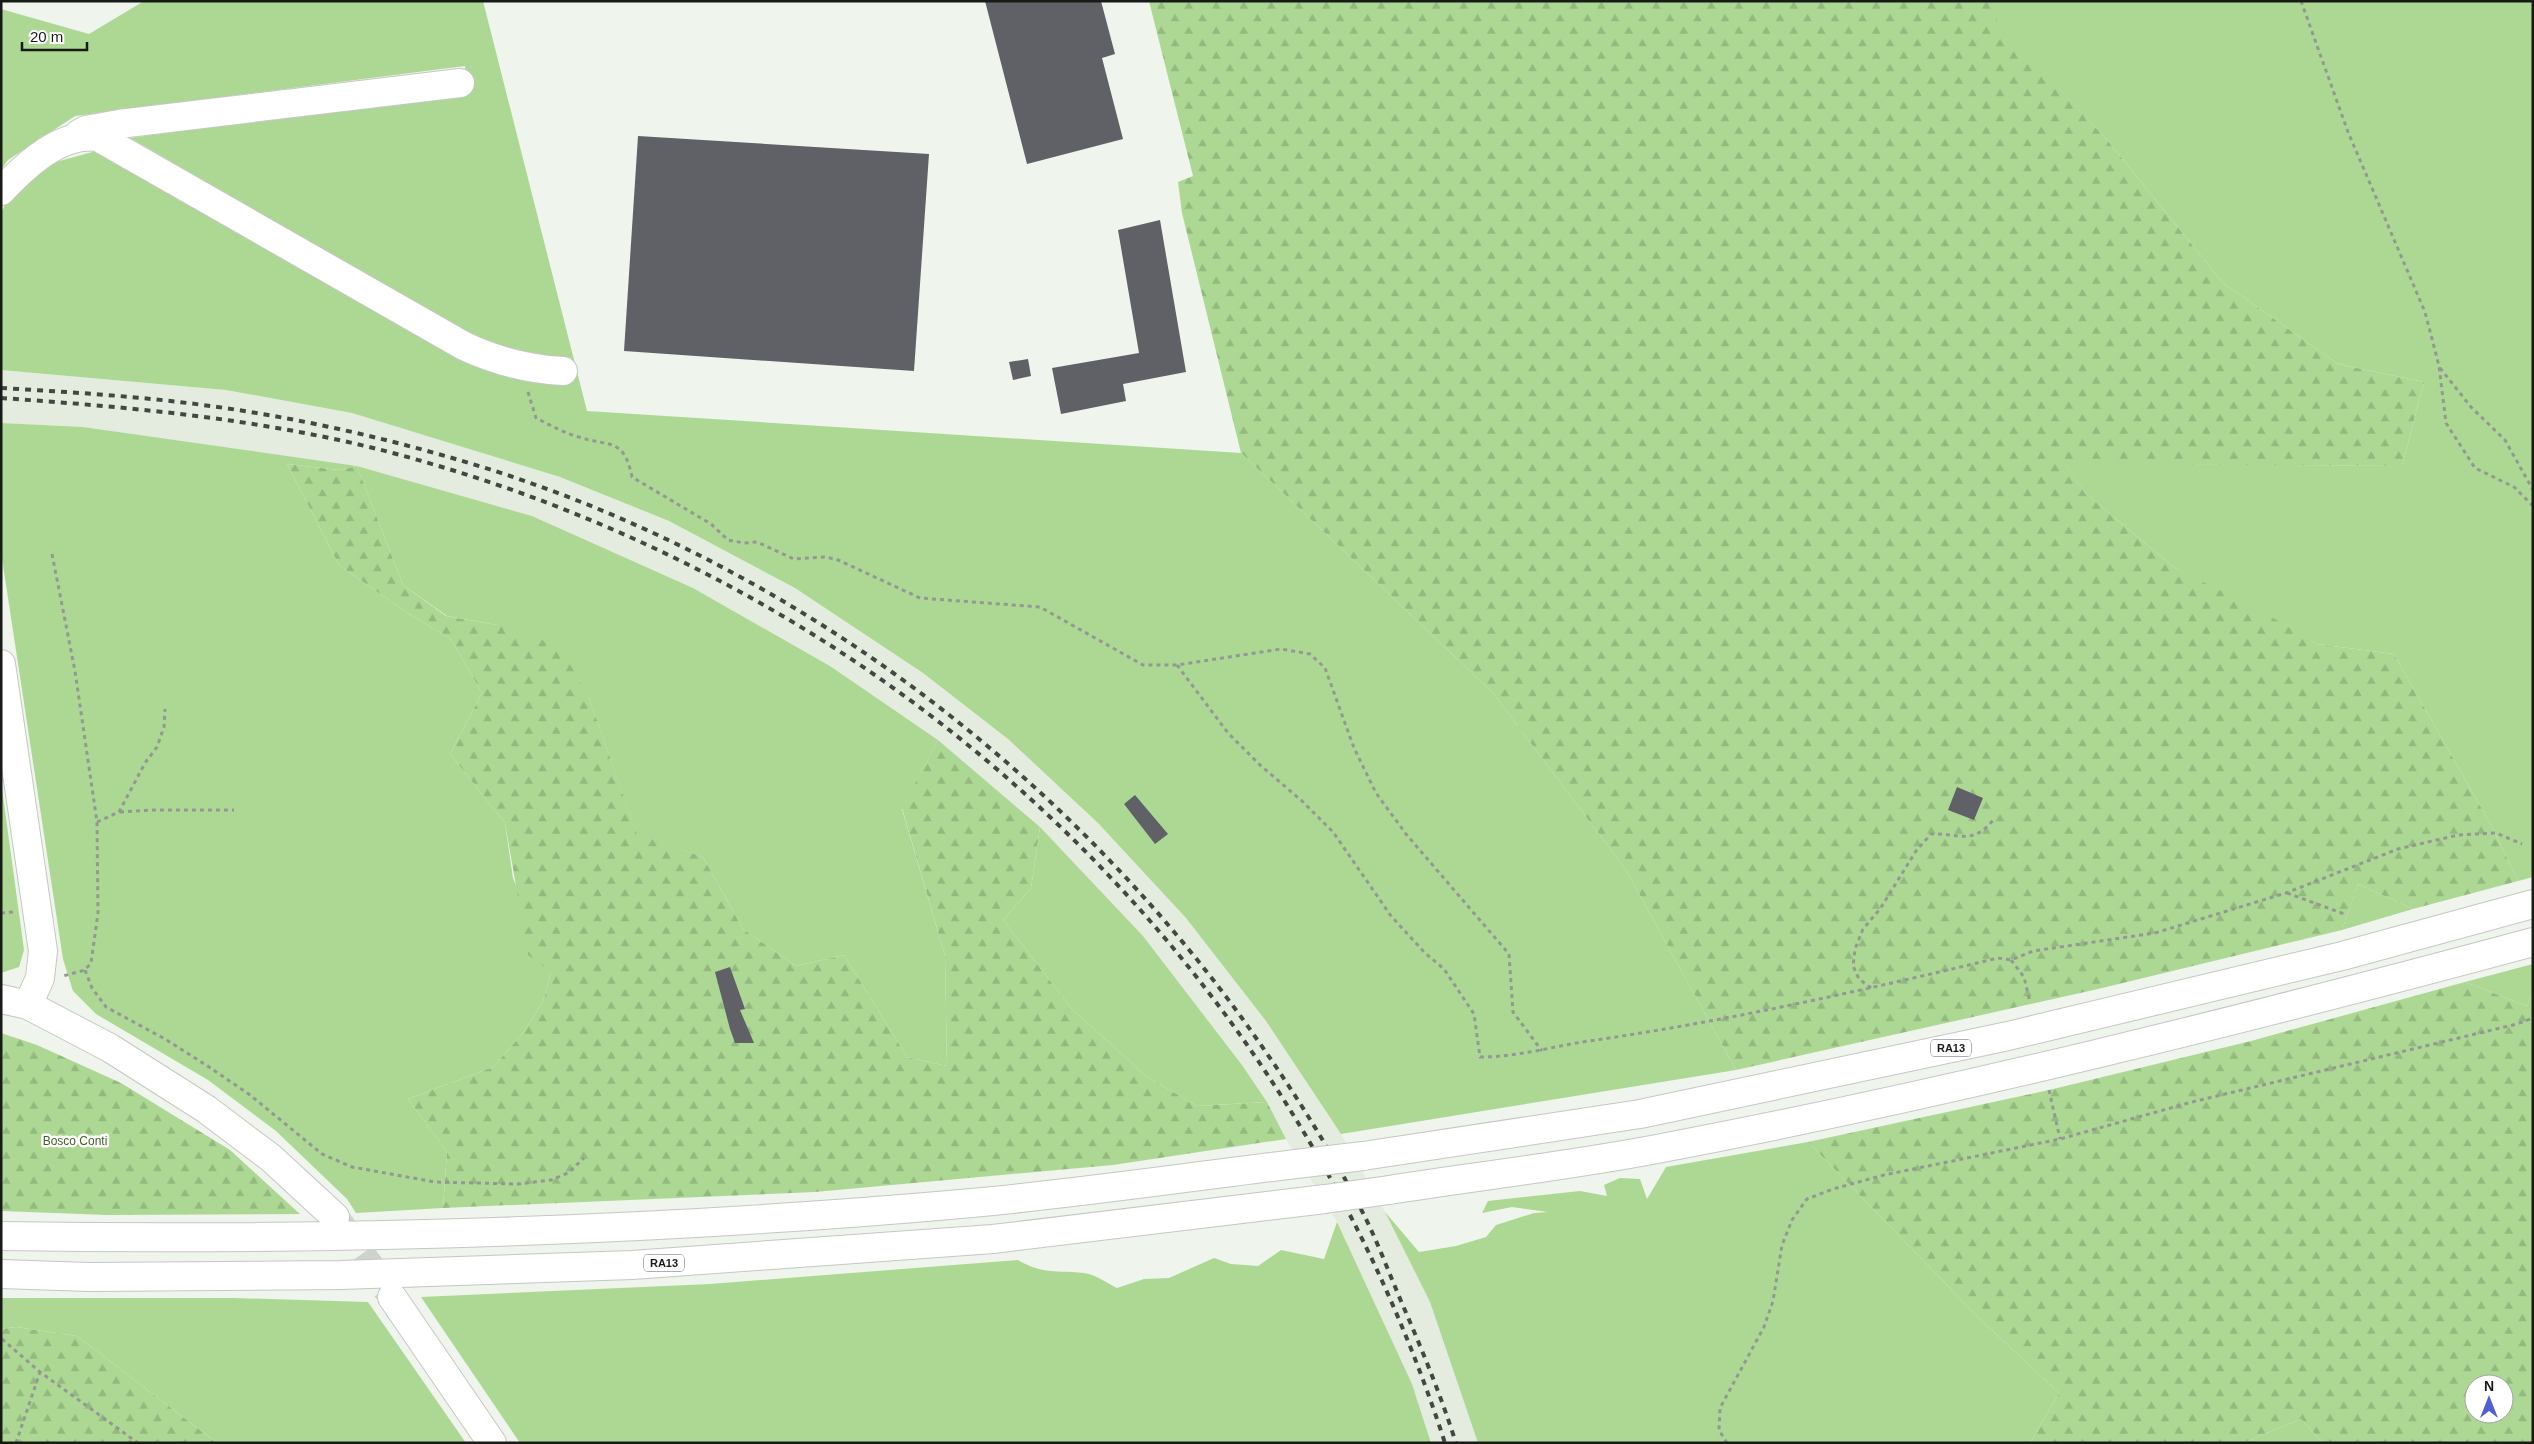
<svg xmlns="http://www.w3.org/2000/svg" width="2534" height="1444" font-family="Helvetica,sans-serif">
<defs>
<pattern id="forest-firs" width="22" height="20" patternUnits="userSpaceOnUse" patternTransform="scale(1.25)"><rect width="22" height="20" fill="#add894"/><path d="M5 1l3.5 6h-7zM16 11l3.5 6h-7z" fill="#94b97f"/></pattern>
</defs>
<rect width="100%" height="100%" fill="#eff4ed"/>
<path fill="#e3ecde" d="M1,370l225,20 126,23 208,64 109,44 126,67 128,85 85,66 90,84 88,95 80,103 75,113 44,78 45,90 48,141h-47l-19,-59 -75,-162 -51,-83 -19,-37 -25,-37 -99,-129 -103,-109 -102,-87 -108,-74 -137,-78 -161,-72 -175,-50 -274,-39 -82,-4z"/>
<path fill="#add894" d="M144,1h339l104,410 654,42 252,240 133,177 110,200 -395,64 -75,-113 -80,-103 -88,-95 -90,-84 -85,-66 -128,-85 -126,-67 -109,-44 -208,-64 -126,-23 -225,-20v-157l9,-18 46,-33 40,-11 335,191 106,15 -57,-17 -350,-202 338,-46 -3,-26 -390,50 -67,44 -7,10v-161l88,25z
M1997,1h536v876l-15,4 -27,-56 -97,-171 -77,-10 -142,-76 -90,-75 -21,-30 338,3 22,-84 -86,-18 -115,-81 -115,-142 -112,-120z
M1,423l82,4 274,39 175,50 161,72 137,78 108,74 -36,69 43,147 2,110 -40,-9 -63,-102 -48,11 -53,-37 -40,-72 -66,-22 -48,-137 -92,-73 -50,-9 -44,-31 -46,-119 -18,4 -52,-6 52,101 67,47 45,27 31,54 -32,61 55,69 8,55 38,94 -8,29 -19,31 -31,35 -85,32 39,53 -4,56 -87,5 -9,-14 -71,-68 -68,-51 -112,-66 -23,-23 -10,-32 -62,-407z
M1,781l23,169 -5,17 -18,6z
M1040,827l103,109 99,129 25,37 -70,4 -51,-30 -74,-67 -69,-89 28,-32z
M2358,884l55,25 -71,21z
M2533,964v27l-6,15 -62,-24z
M1808,1142l171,176 80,75 -29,50h-552l-48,-141 -45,-90 34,40 37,-6 30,-9 10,-12 38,-12 14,-1 -36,-5 -30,6 6,-12 92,-10 27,5 -3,-11 16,-7 20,1 7,20 19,-32z
M1337,1222l75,162 19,59h-911l-99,-146 289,-13 308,-24c25,15 40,10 66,13 10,1 23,10 33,15l27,-9 25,-1 45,-20 17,6 27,2 23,-16 43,9z
M1,1298h233l134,4 98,141h-249l-140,-107 -61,-9 -15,2z
M2301,1419l22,24h-80z"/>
<path fill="url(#forest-firs)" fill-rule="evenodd" d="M1149,1h848v20l111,120 115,142 115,81 86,18 -22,84 -337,-2 20,29 90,75 88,44 54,32 77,10 97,171 27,56 -105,28 -55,-25 -16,46 -244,59 -362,81 -110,-200 -133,-177 -252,-240 -59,-240 -4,-31 15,-6z
M287,464l52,6 18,-4 46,119 43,31 51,9 63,21 29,52 48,136 66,23 40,72 53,37 48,-11 63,102 40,9 -2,-110 -43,-148 36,-68 102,87 -9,61 -28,32 69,89 74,67 51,30 70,-4 19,37 -173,26 -298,27 -372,16 4,-56 -39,-53 85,-32 31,-35 19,-31 8,-29 -23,-17 -23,-132 -55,-69 32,-61 -31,-54 -45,-27 -67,-47z
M2465,982l62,24 6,-15v452h-210l-22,-24 -58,24h-213l29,-50 -80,-75 -171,-176 241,-52 202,-49zM2474,1384h30v30h-30z
M1,1033l36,12 84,38 109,67 70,64 -192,1 -107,-4z
M16,1327l61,9 140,107h-216v-114z"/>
<path fill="#5f6167" d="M985,1h116l14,53 -13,4 21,81 -96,25z
M638,136l291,18 -15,217 -290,-20z
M1160,220l26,152 -63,12 3,17 -65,13 -9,-46 87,-15 -21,-123z
M1028,359l3,17 -18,4 -4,-18z
M1957,787l26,11 -9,22 -26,-10z
M1135,795l33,39 -13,10 -31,-40z
M730,967l15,42 -5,1 14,33h-19l-5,-14 -15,-57z"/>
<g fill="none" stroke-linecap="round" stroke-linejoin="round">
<path stroke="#cfd3cd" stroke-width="28" stroke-dasharray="28 14" stroke-linecap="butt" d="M337,1220l51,71"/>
<defs>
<path id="minor" d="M79,134l7,-4 33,-6 341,-41
M1,191c25,-26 59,-59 97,-54l366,209c32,15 63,23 99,25
M1,664l42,287 -3,27 -12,27"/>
<path id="major" d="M1,999l27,6 82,43 96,61 65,49 64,59
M392,1297l100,146"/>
<path id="highway" d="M1363,1156l277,-42 368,-78 334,-80 191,-52
M1389,1190c89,-14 179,-24 268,-41 295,-56 586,-129 876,-207
M1,1236c324,5 648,-4 971,-33 108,-10 216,-26 324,-39
M1,1274l88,3 252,-2 291,-10 361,-26 332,-40"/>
</defs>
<use href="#minor" stroke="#c4c8c2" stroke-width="30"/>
<use href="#major" stroke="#c4c8c2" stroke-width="30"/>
<use href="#highway" stroke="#c4c8c2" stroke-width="30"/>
<path stroke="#949893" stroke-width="3" stroke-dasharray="4 4" stroke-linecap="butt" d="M2301,1l47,131 77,180 14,54 7,57 29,45 39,19 19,19
M2440,368l31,39 34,33 28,50
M528,392l8,26c14,7 28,15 43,19 30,10 45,0 53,40l79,47 17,16 16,3 13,-1 37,17 30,-2 12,2 84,39 120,9 103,58h34l104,-16 29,5 15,14 29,80 22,45 30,41 103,120 4,58 29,39
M52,554l23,117 22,151 1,91 -7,50 -6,7 -22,6
M1177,665l51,68 32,32 42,36 31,31 58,84 34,37 19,16 30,45 6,43c40,0 77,-12 116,-17 136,-20 269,-50 402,-82l13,2 22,-9 122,-18 131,-40 112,-44 60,-14 38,-2 26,11
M120,812l30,-2h84
M97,822l22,-10 26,-49 12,-16 7,-20 1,-18
M2287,893l60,22
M1,913l12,-1
M2011,960l13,17 6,25
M85,970l7,18 14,19 59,32 41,26 44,30 72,59 30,13 83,15 83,2 33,-4 17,-7 16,-15
M1871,988l-12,-9 -6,-13 2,-17 8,-20 17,-20 36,-58 15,-17c30,-1 41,12 63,-15
M2049,1090l11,49
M2,1339l38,33 98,71
M16,1443l24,-71
M1727,1443l-8,-13 1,-22 44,-81 9,-26 9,-56 10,-25 15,-21 26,-10 51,-14 176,-36 132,-37 325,-78 16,-6"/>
<use href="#minor" stroke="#fff" stroke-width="28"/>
<use href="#major" stroke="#fff" stroke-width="28"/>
<use href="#highway" stroke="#fff" stroke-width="28"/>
<path stroke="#444642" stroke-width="4" stroke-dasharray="6 6" stroke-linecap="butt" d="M1,388c68,4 135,8 202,17 99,13 197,36 292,66 297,96 559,292 744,543 47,65 91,133 127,205 14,29 25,59 38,89 19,44 37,88 52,135
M1,398c130,9 262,21 388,54 500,132 896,497 1056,991"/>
<defs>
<path id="highway-bridge" d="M1296,1164l67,-8
M1325,1199l64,-9"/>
</defs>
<use href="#highway-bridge" stroke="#c4c8c2" stroke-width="30" stroke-linecap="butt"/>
<use href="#highway-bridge" stroke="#fff" stroke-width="28"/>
</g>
<g text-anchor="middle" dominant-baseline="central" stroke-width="5" stroke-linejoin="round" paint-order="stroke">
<g fill="#fff" stroke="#5d5f5d" stroke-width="1">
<rect x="1931" y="1039.5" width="40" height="17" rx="4"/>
<rect x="644" y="1254.5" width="40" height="17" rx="4"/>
</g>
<g font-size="11" font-weight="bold" fill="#181a17">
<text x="1951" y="1048">RA13</text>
<text x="664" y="1263">RA13</text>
</g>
<g font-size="12" fill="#3c631f" stroke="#fff">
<text x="75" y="1141">Bosco Conti</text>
</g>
</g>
<rect width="2534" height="1444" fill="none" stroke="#181a17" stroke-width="5"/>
<g transform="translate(2489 1399)"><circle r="24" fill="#ffffff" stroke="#a3a3a2"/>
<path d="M0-4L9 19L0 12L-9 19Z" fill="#515fd5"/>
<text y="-8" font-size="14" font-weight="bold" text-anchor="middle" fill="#181a17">N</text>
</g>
<path d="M22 42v8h65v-8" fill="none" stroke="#181a17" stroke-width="2.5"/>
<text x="30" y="42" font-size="15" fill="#181a17" stroke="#ffffff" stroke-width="4" paint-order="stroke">20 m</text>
</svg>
